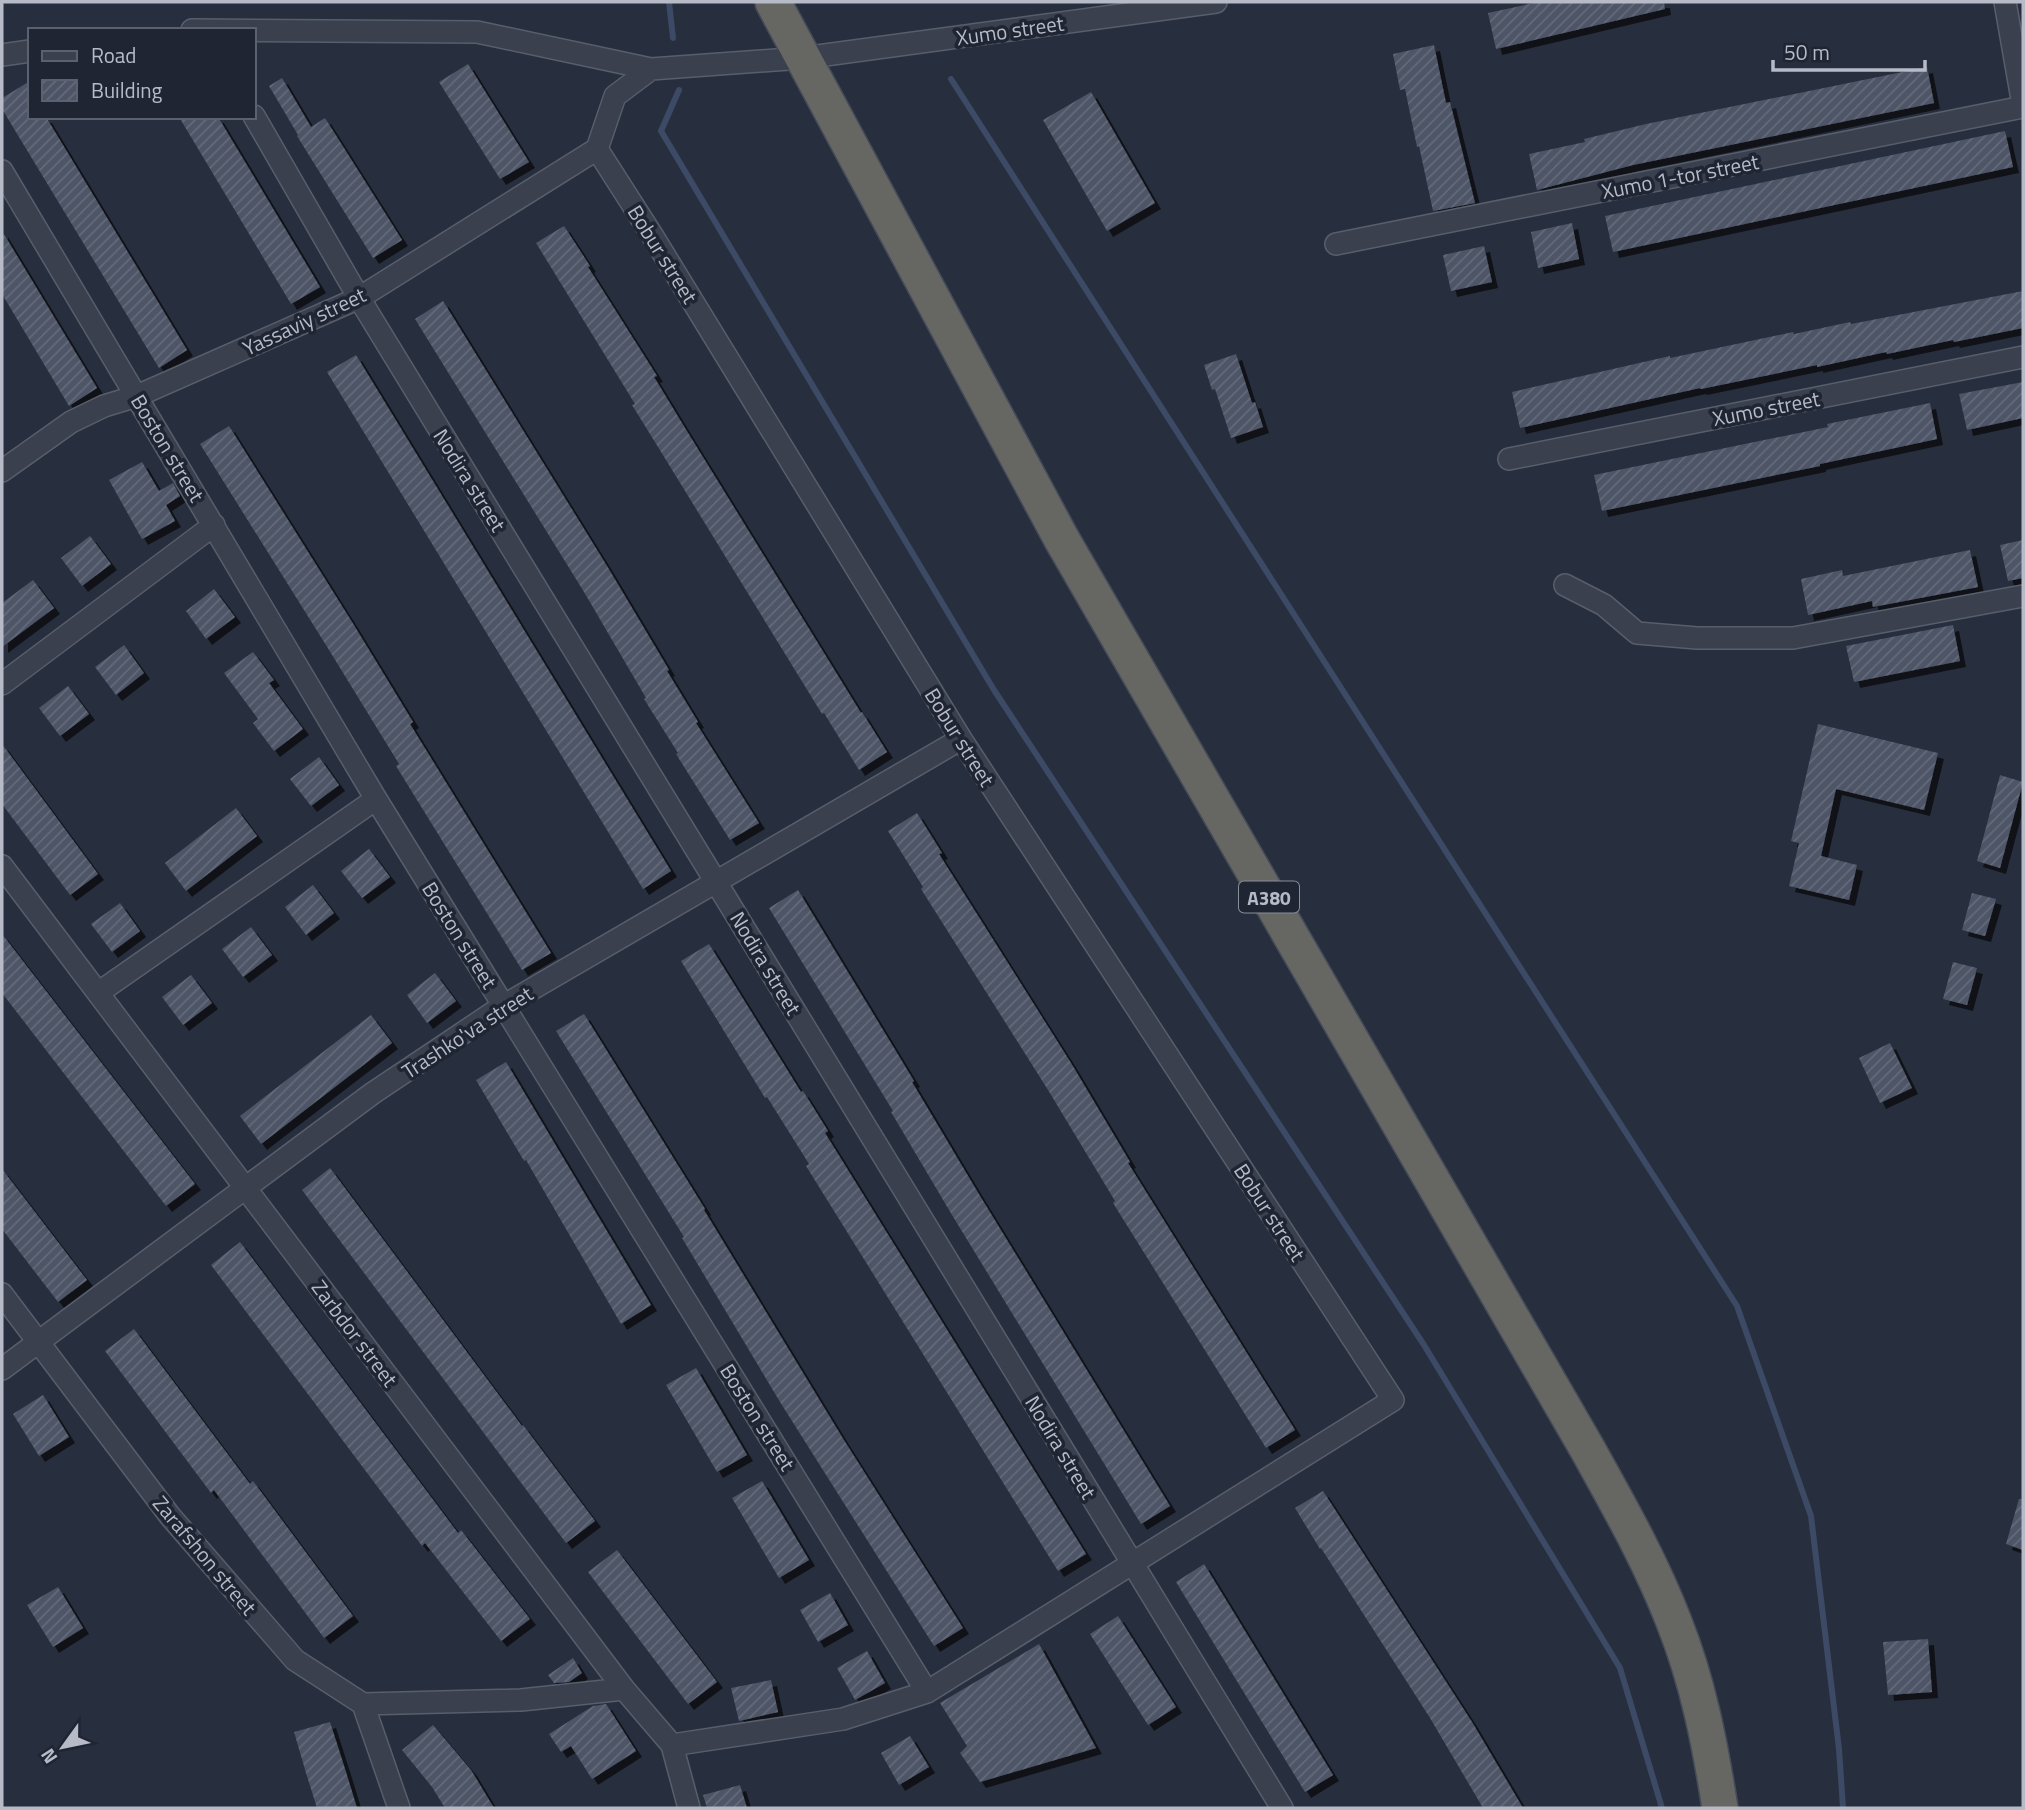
<svg xmlns="http://www.w3.org/2000/svg" width="2025" height="1810" font-family="'Titillium Web',sans-serif">
<defs>
<pattern id="building-hatch" width="6" height="6" patternUnits="userSpaceOnUse" patternTransform="scale(1.75)"><rect width="6" height="6" fill="#4d5466"/><path d="M-1 1l2-2M0 6l6-6M5 7l2-2" fill="none" stroke="#646b7a"/></pattern>
<filter id="shadow"><feDropShadow dx="6" dy="6" stdDeviation="0" flood-color="#0009"/></filter>
</defs>
<rect width="100%" height="100%" fill="#272e3d"/>
<g fill="none" stroke-linecap="round" stroke-linejoin="round">
<path stroke="#3d4a65" stroke-width="6" d="M669,2l4,36
M951,79l786,1227 74,210 28,233 4,59
M679,90l-18,41 333,559 430,655 196,323 42,140"/>
</g>
<path fill="url(#building-hatch)" filter="url(#shadow)" d="M1538,2h126l1,7 -169,40 -8,-36z
M1434,45l12,58 4,-1 25,101 -42,8 -14,-65 -2,1 -12,-58 -5,1 -7,-36z
M468,64l61,98 -29,17 -61,-97z
M1927,67l7,36 -301,62 -96,25 -8,-36 56,-12 -1,-3 62,-15z
M282,78l29,49 14,-9 77,122 -29,18 -76,-122 1,-1 -29,-49z
M30,81v36h16l141,233 -28,18 -157,-259v-11z
M1091,92l64,111 -48,28 -64,-111z
M179,117h39l102,170 -29,17z
M2005,131l8,36 -400,85 -8,-36z
M1572,223l7,36 -41,9 -7,-36z
M564,226l26,40 -2,1 69,109 -3,1 31,51 176,285 1,-1 25,40 -28,18 -35,-57 -2,1 -156,-254 -34,-55 3,-1 -99,-161z
M2,231l95,157 -28,18 -67,-112z
M1484,246l8,36 -41,9 -8,-36z
M2023,291v37l-69,14 -1,-2 -66,14 -1,-2 -69,15v-2l-116,24 -1,-1 -180,40 -8,-36 158,-36v2l123,-26 1,2 56,-12 1,2z
M443,301l164,265 62,104 -2,1 31,51 -2,1 63,100 -29,17 -54,-86 2,-1 -34,-54 2,-1 -62,-106 -169,-273z
M1236,354l16,49 3,-1 8,25 -32,11 -16,-49 -3,1 -8,-25z
M356,355l315,516 -28,18 -316,-517z
M2023,382v36l-56,12 -8,-36z
M1930,403l7,36 -117,25v2l-218,45 -8,-36 234,-48 -1,-3z
M229,426l123,196 61,100 -3,2 141,229 -29,17 -126,-204 3,-2 -70,-114 -129,-206z
M142,462l17,29 14,-8 7,13 -14,9 9,16 -33,18 -33,-59z
M90,536l21,28 -29,22 -21,-28z
M2023,540v38l-15,3 -8,-36z
M1970,550l8,37 -105,20 -1,-6 -64,14 -7,-36 41,-9 1,6z
M33,580l21,28 -52,39v-44z
M214,589l21,28 -29,22 -20,-28z
M1953,625l7,36 -106,21 -8,-36z
M124,645l20,28 -28,22 -21,-28z
M253,652l21,28 -5,3 34,46 -29,22 -21,-28 5,-4 -34,-46z
M68,686l21,28 -29,22 -21,-28z
M1818,724l120,29 -14,57 -88,-21 -15,67 36,9 -8,35 -60,-14 10,-43 -8,-2z
M2,744l96,130 -28,21 -68,-91z
M319,757l20,28 -28,21 -21,-27z
M2000,775l23,7 -23,86 -23,-7z
M236,808l21,28 -71,55 -21,-28z
M917,813l25,40 -3,1 132,209 59,99 -2,1 167,267 -29,18 -153,-245 2,-2 -67,-111 -127,-201 2,-2 -35,-56z
M369,849l21,28 -28,21 -21,-27z
M313,885l21,28 -28,22 -21,-28z
M798,890l116,191 -2,1 65,109 193,315 -29,18 -189,-309 -61,-103 2,-1 -124,-203z
M1972,893l24,6 -11,37 -23,-6z
M120,903l20,28 -28,21 -21,-28z
M251,927l21,28 -29,22 -21,-28z
M2,934l193,250 -29,22 -164,-213z
M709,944l92,148 2,-1 25,40 -3,2 261,421 -28,17 -252,-405 3,-2 -42,-67 -2,1 -84,-137z
M1953,962l24,6 -10,37 -24,-6z
M435,973l21,28 -29,22 -20,-28z
M191,975l21,28 -29,22 -21,-28z
M584,1014l121,195 -1,1 138,227 121,191 -29,18 -154,-244 -98,-164 2,-1 -128,-206z
M371,1015l21,28 -131,101 -21,-28z
M1890,1043l22,45 -32,15 -21,-45z
M506,1062l145,243 -30,19 -95,-164 -2,1 -48,-81z
M330,1168l192,258 1,-1 72,96 -29,22 -264,-353z
M2,1169l85,111 -29,22 -56,-73z
M240,1242l218,291 3,-3 69,89 -29,22 -76,-98 -3,3 -211,-281z
M134,1329l116,155 3,-3 100,135 -29,22 -110,-148 -3,3 -106,-142z
M696,1368l51,87 -30,17 -51,-87z
M43,1395l26,42 -30,19 -26,-42z
M762,1481l47,79 -30,18 -47,-80z
M1323,1491l149,231 51,86h-40l-53,-90 -109,-170 -1,1 -25,-41z
M2019,1499h4v51l-17,-6z
M617,1550l100,132 -29,22 -100,-132z
M1204,1564l129,211 -28,17 -129,-210z
M58,1587l25,41 -30,19 -26,-42z
M830,1593l18,32 -30,17 -18,-32z
M1118,1616l58,91 -28,18 -58,-91z
M1928,1639l4,53 -44,3 -5,-53z
M1039,1644l57,104 -116,34 -20,-29 7,-7 -27,-43z
M867,1651l18,32 -30,17 -18,-32z
M573,1658l9,15 -13,9 -15,1 -6,-8z
M771,1680l7,32 -39,9 -8,-33z
M606,1704l30,47 -44,28 -21,-33 -10,6 -12,-18 44,-28z
M330,1722l15,47 12,39h-40l-11,-35 -12,-41z
M433,1725l38,45 23,38h-49l-13,-21 -30,-37z
M910,1736l19,31 -30,18 -18,-32z
M740,1785l7,23h-40l-4,-13z"/>
<g fill="none" stroke-linecap="round" stroke-linejoin="round">
<defs>
<path id="minor" d="M2005,2l18,103
M192,30l285,2 174,37 152,-11 413,-56
M2,55l28,-4
M651,69l-36,27 -18,53 55,86 309,504 432,661 -466,292 -84,27 -171,26
M254,116l105,182 923,1510
M2,171l374,628 551,893
M1336,244l687,-137
M1509,459l514,-102
M2,471l69,-49 33,-16 33,-10 222,-98 238,-149
M1565,585l39,20 33,28 60,5h96l230,-42
M2,684l212,-159
M2,866l622,823 48,56 17,63
M98,993l278,-194
M2,1294l168,222 125,144 68,44 36,104
M2,1369l371,-276 130,-87 458,-267
M363,1704l158,-4 103,-11"/>
<path id="trunk" d="M773,2l288,536 527,912c31,56 63,112 86,172 24,60 36,122 46,186"/>
</defs>
<use href="#minor" stroke="#585e6b" stroke-width="24"/>
<use href="#trunk" stroke="#454b58" stroke-width="38"/>
<use href="#minor" stroke="#3a404e" stroke-width="21"/>
<use href="#trunk" stroke="#666663" stroke-width="35"/>
</g>
<g text-anchor="middle" dominant-baseline="central" stroke-width="7" stroke-linejoin="round" paint-order="stroke">
<rect fill="#1f2533" stroke="#898e9b" stroke-width="2" x="1239" y="881.5" width="60" height="31" rx="5"/>
<g font-size="19" font-weight="bold" fill="#b7bbc8">
<text x="1269" y="897">A380</text>
</g>
<g font-size="21" fill="#b7bbc8" stroke="#1f2533">
<text transform="translate(1010 30) rotate(-8)">Xumo street</text>
<text transform="translate(1680 176) rotate(-11)">Xumo 1-tor street</text>
<text transform="translate(663 254) rotate(58)">Bobur street</text>
<text transform="translate(304 321) rotate(-25)">Yassaviy street</text>
<text transform="translate(1766 408) rotate(-11)">Xumo street</text>
<text transform="translate(168 448) rotate(59)">Boston street</text>
<text transform="translate(470 480) rotate(58)">Nodira street</text>
<text transform="translate(960 737) rotate(58)">Bobur street</text>
<text transform="translate(460 935) rotate(58)">Boston street</text>
<text transform="translate(766 963) rotate(59)">Nodira street</text>
<text transform="translate(467 1032) rotate(-33)">Trashko'va street</text>
<text transform="translate(1270 1212) rotate(57)">Bobur street</text>
<text transform="translate(355 1333) rotate(53)">Zarbdor street</text>
<text transform="translate(758 1417) rotate(58)">Boston street</text>
<text transform="translate(1061 1447) rotate(59)">Nodira street</text>
<text transform="translate(205 1555) rotate(50)">Zarafshon street</text>
</g>
</g>
<rect width="2025" height="1810" fill="none" stroke="#b7bbc8" stroke-width="7"/>
<rect x="28" y="28" width="228" height="91" fill="#1f2533" stroke="#5c616f" stroke-width="2"/>
<rect x="42" y="51" width="35" height="10" fill="#3a404e" stroke="#5c616f" stroke-width="2"/>
<text x="91" y="63" font-size="21" fill="#b7bbc8">Road</text>
<rect x="42" y="80" width="35" height="21" fill="url(#building-hatch)" stroke="#5c616f" stroke-width="2"/>
<text x="91" y="98" font-size="21" fill="#b7bbc8">Building</text>
<g transform="translate(63 1747) rotate(237)" stroke="#1f2533" stroke-width="5" paint-order="stroke">
<path d="M0-5L12 26L0 18L-12 26Z" fill="#b7bbc8"/>
<text y="-10" font-size="19" font-weight="bold" text-anchor="middle" fill="#b7bbc8">N</text>
</g>
<path d="M1773 60v10h152v-10" fill="none" stroke="#b7bbc8" stroke-width="3.5"/>
<text x="1784" y="60" font-size="21" fill="#b7bbc8" stroke="#1f2533" stroke-width="5" paint-order="stroke">50 m</text>
</svg>
